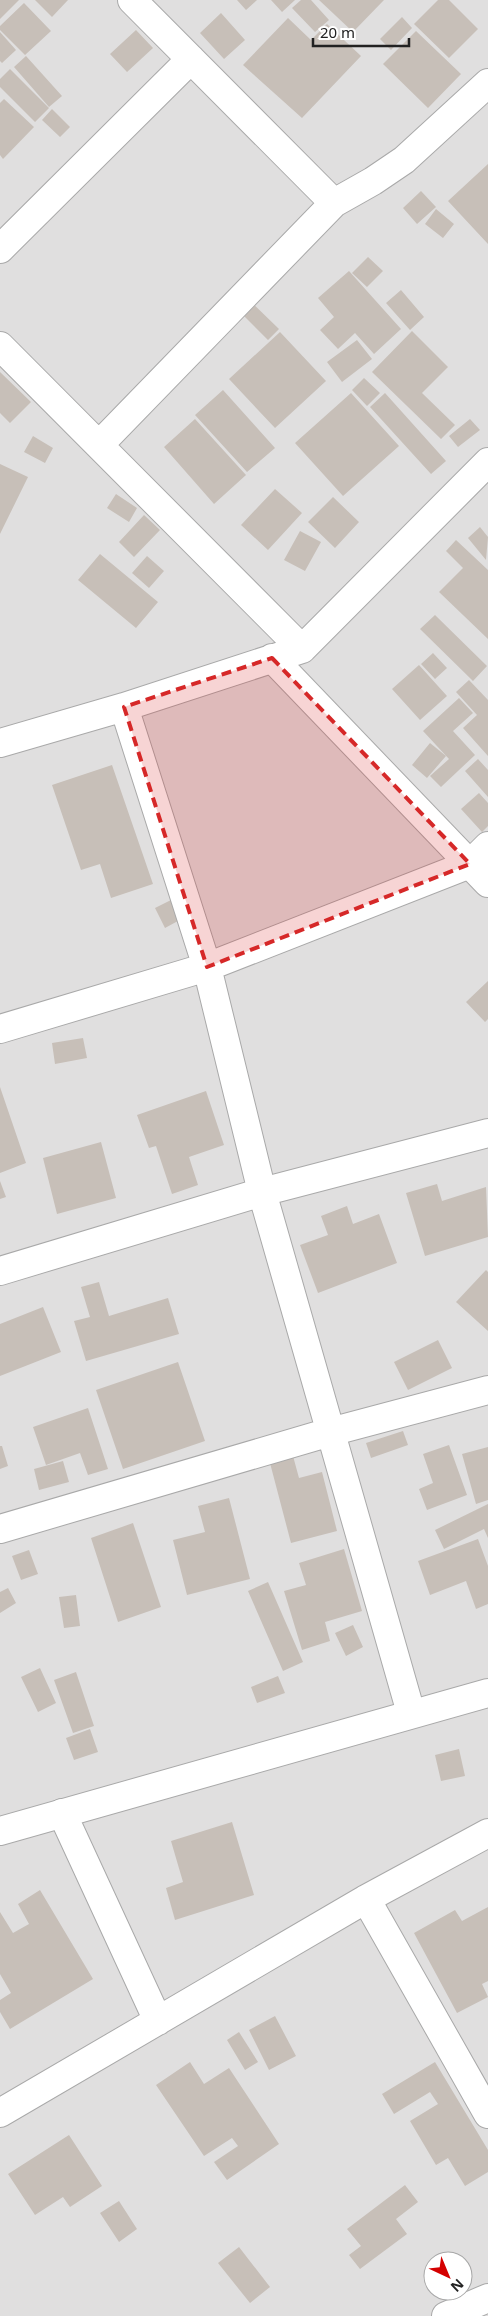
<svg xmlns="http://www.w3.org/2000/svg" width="488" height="2316" font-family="'Noto Sans',sans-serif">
<rect width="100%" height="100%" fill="#f2efe9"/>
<path fill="#e0dfdf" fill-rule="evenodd" d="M0,0h488v2316h-488zM433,2261h30v30h-30z"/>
<path fill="#c7bfb8" d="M0,0h19l-19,19z
M35,0h33l-16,17z
M237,0h20l-11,10z
M271,0h24l-13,12z
M301,0h10l18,20 -14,12 -23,-24z
M319,0h65l-31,32z
M438,0h11l29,29 -29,29 -35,-34z
M24,3l27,28 -26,24 -25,-25v-4z
M221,13l24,27 -21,19 -24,-26z
M402,17l10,11 -21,22 -11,-11z
M288,18l23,22 16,-16 34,32 -59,62 -59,-53z
M136,30l17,18 -26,24 -17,-18z
M416,31l45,43 -33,34 -45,-44z
M0,32l16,18 -14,13 -2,-2z
M26,56l36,40 -13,11 -35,-40z
M10,69l39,39 -14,14 -35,-35v-8z
M4,99l30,28 -31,32 -3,-4v-52z
M52,109l18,18 -10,10 -18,-17z
M488,164v80l-40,-43z
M421,191l15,16 -19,17 -14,-16z
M436,209l18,15 -11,14 -18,-14z
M368,257l15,14 -16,16 -15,-14z
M349,271l52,58 -27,25 -19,-21 -17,16 -18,-19 14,-13 -16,-19z
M401,290l23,27 -14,13 -24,-27z
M249,300l30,29 -11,11 -30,-30z
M412,331l36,36 -26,26 33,32 -14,14 -69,-67z
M280,332l46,49 -51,47 -46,-49z
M357,340l15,19 -30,23 -15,-20z
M0,372l31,30 -21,21 -10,-10z
M364,378l16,15 -13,13 -15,-16z
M223,390l52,58 -28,24 -52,-57z
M351,393l48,53 -56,50 -48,-53z
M385,393l61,68 -15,13 -61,-67z
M195,419l51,56 -32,29 -50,-57z
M470,419l10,11 -22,17 -9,-11z
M33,436l20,12 -8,15 -21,-11z
M0,464l28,13 -28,57z
M275,489l27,24 -34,37 -27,-25z
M116,494l21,14 -8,14 -22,-14z
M333,497l26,25 -24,26 -27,-26z
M144,515l16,15 -26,27 -15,-15z
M480,527l8,10 -2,23 -18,-22z
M300,531l21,11 -16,29 -21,-11z
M456,540l32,30v69l-49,-47 24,-24 -17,-17z
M100,554l58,48 -22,26 -58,-48z
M147,556l17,15 -15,17 -17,-15z
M435,615l52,51 -14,15 -53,-52z
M433,653l14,15 -12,11 -14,-15z
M419,665l28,31 -27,24 -28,-31z
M469,680l19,20v56l-25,-28 14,-13 -21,-23z
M459,698l14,15 -20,18 22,24 -34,32 -11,-11 19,-17 -26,-28z
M430,743l16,13 -19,22 -15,-13z
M478,759l10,11v27l-23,-26z
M112,765l41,119 -42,14 -11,-34 -19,6 -29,-85z
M479,793l9,10v23l-6,6 -21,-23z
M179,896l10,19 -24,13 -10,-20z
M488,981v38l-3,3 -19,-20z
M83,1038l4,20 -32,6 -3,-21z
M0,1087l26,76 -26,10z
M206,1091l18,54 -35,12 9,28 -26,9 -16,-48 -7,2 -12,-33z
M101,1142l15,56 -59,16 -14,-56z
M0,1181l6,16 -6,2z
M437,1184l5,17 44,-14 2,50 -63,19 -19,-63z
M347,1206l6,18 26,-10 18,49 -79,30 -18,-48 28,-10 -7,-19z
M486,1270l2,2v59l-32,-29z
M99,1282l10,34 59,-18 11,36 -93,27 -12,-40 16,-4 -9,-30z
M43,1307l18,45 -61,24v-52z
M438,1340l14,28 -44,22 -14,-28z
M178,1362l27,79 -82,28 -27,-79z
M88,1408l20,61 -20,6 -8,-22 -34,12 -13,-38z
M403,1431l5,14 -37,13 -5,-15z
M449,1445l18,50 -40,15 -8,-21 14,-6 -10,-29z
M0,1446h2l6,20 -8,3z
M488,1447v53l-12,4 -14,-50z
M293,1456l6,22 23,-6 15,59 -46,12 -21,-80z
M63,1461l6,21 -30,8 -5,-21z
M229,1498l21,81 -63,16 -14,-55 32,-8 -7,-26z
M488,1504v34l-4,-9 -40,20 -9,-19z
M133,1523l28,84 -43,15 -27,-84z
M478,1539l10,27v38l-12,5 -10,-28 -36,14 -12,-34z
M344,1549l18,62 -37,11 5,19 -28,9 -18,-59 22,-6 -7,-22z
M29,1550l9,24 -17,6 -9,-24z
M268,1582l35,80 -20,9 -35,-80z
M8,1588l8,15 -16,10v-21z
M76,1595l4,31 -16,2 -5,-31z
M353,1625l10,22 -17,9 -11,-23z
M40,1668l16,35 -18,9 -17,-35z
M76,1672l18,54 -21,7 -19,-53z
M278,1676l7,17 -28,10 -6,-16z
M90,1729l8,23 -24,8 -8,-22z
M459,1749l6,27 -24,5 -6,-26z
M232,1822l22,73 -79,25 -9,-32 17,-6 -12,-41z
M40,1890l53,89 -83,50 -10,-17v-12l11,-7 -11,-19v-62l13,21 16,-9 -11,-20z
M488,1907v74l-6,3 6,13 -31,16 -43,-80 41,-23 7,11z
M275,2016l21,40 -27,14 -20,-40z
M239,2032l19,30 -13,8 -18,-30z
M190,2062l14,22 25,-16 50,76 -52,36 -13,-18 24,-16 -6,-8 -28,18 -48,-71z
M435,2062l53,88v22l-23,14 -17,-28 -12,7 -26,-44 28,-17 -8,-12 -36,22 -12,-20z
M69,2135l33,51 -32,21 -7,-10 -28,18 -27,-41z
M405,2185l13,17 -22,17 11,15 -47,35 -11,-14 12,-9 -14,-17z
M119,2201l18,28 -18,13 -19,-29z
M239,2247l31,40 -20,16 -32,-40z"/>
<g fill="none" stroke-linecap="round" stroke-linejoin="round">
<defs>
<path id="minor" d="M132,0l202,203 39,-22 31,-21 84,-77
M0,249l191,-190
M0,346l302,303
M99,445l235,-242
M272,658l216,225
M124,707l83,260 55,225 149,521
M0,743l124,-36 178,-58 186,-187
M0,1029l207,-62 263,-103 18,-18
M0,1271l262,-79 226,-59
M0,1529l330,-97 158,-42
M62,1813l96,208
M366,1899l122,215
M0,2113l366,-214 122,-66
M446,2316l42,-18"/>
<path id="tertiary" d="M0,1831l488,-138"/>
</defs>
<use href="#minor" stroke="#a9a9a9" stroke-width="30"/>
<use href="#tertiary" stroke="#a9a9a9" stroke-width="30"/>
<use href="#minor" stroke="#fff" stroke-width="28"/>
<use href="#tertiary" stroke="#fff" stroke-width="28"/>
</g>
<path fill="#d62828" fill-opacity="0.2" stroke="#d62828" stroke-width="4" stroke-dasharray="10 6" stroke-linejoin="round" d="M272,658l198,206 -263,103 -83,-260z"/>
<g transform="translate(448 2276) rotate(136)"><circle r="24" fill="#ffffff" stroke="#a7a7a7"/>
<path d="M0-4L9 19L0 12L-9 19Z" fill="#d40000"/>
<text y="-8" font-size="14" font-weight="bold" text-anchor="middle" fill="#222222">N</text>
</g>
<path d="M313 38v8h96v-8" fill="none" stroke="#222222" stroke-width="2.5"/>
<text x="320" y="38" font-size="15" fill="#222222" stroke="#ffffff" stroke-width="4" paint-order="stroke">20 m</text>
</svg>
